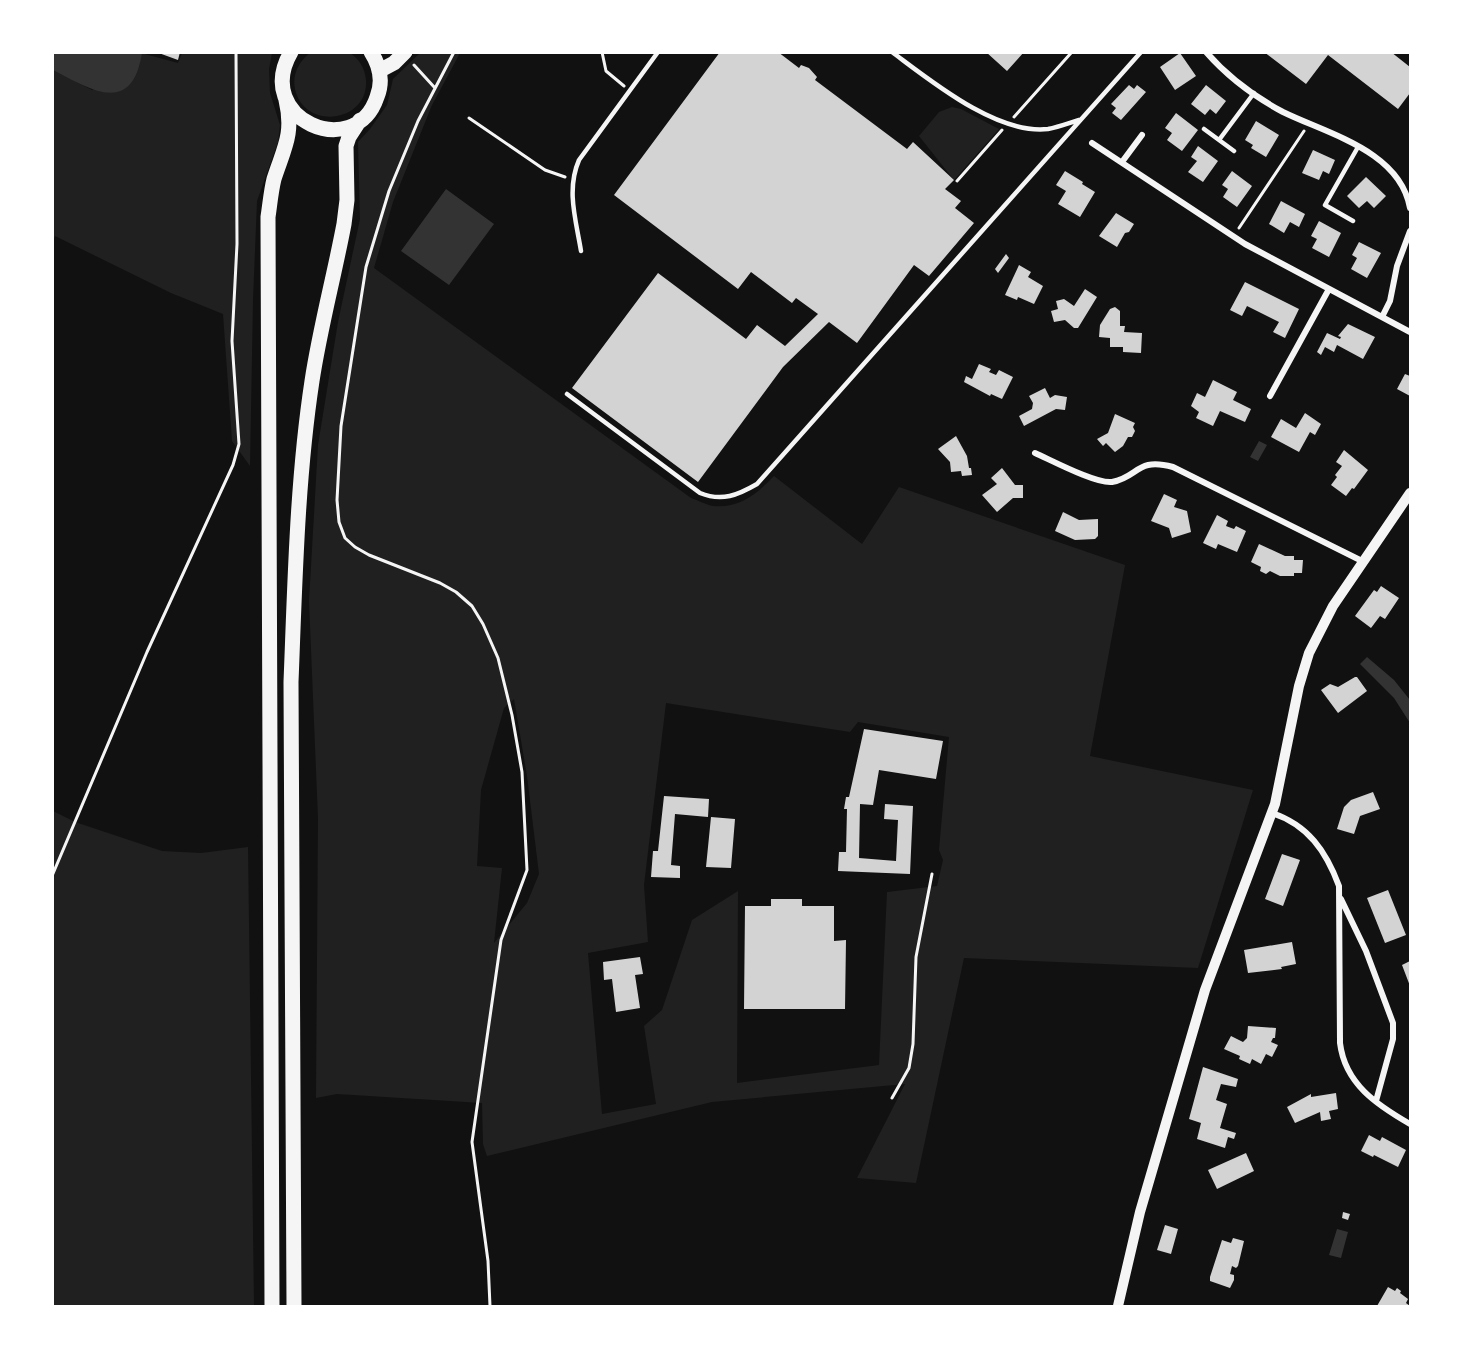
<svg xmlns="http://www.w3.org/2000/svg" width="1463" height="1359" font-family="Helvetica,sans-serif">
<rect width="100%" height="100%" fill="#111"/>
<path fill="#202020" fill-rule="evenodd" d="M311,52l39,1c9,6 15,15 16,27 3,43 -62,51 -71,9 -3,-15 4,-28 16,-37z
M141,53l37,10 4,-10h90l-3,16 1,24 10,32 -2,17 -21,59 -4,99 -3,166 -18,-25 -9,-127 -52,-21 -116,-57 -2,5v-171l39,20 47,-23z
M420,53h40l-28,52 -39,97 -19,66 317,230c7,2 15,7 22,8 26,3 45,-13 61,-30l88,68 37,-57 226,78 -35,191 163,34 -55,178 -234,-10 -48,225 -59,-5 48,-94 -193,18 -225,54 -4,-12 -1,-41 -145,-9 -21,4 2,-280 -9,-217 9,-156 20,-123 22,-103 -2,-77 12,-13 17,-24 6,-26zM514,699l13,77 12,98 -12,29 -33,40 8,-75 -25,-2 4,-76 23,-82zM666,703l184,29 8,-10 91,15 -10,113 4,10 -6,26 -50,6 -8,173 -142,18 1,-192 -46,29 -30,90 -18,16 12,78 -54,10 -14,-161 60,-11 -4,-57z
M952,107l9,2 38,20 -45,51 -35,-44 20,-24z
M53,811l22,11 87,29 39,2 47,-6 6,459h-201z"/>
<path fill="#333" d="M92,52l50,1c-10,63 -51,37 -89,17v-17z
M446,189l48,35 -45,61 -48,-34z
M1259,441l8,4 -9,16 -8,-4z
M1367,657l27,23 16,20v23l-16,-25 -34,-34z
M1337,1229l11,3 -7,26 -12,-3z"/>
<path fill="#d3d3d3" d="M156,52h24l-2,8z
M720,52h58l21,16 2,-3 8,3 8,9 -2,3 92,69 6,-7 41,38 -9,9 16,12 -6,7 19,15 -45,53 -15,-11 -57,78 -28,-21 -46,45 -85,115 -126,-94 86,-115 88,66 11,-14 28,21 33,-32 -22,-16 -4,5 -41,-31 -13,17 -124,-94z
M986,52h38l-17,19z
M1264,52h127l19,15v26l-12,16 -70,-54 -22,29z
M1180,53l16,23 -21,14 -15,-23z
M1129,85l5,4 3,-4 9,7 -25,28 -9,-7 4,-5 -5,-4z
M1206,85l20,16 -10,13 -6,-5 -5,6 -14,-11z
M1176,113l22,17 -16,21 -15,-11 5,-7 -7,-5z
M1256,121l23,14 -13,22 -15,-9 2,-3 -8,-5z
M1198,146l20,15 -15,21 -15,-10 9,-11 -6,-4z
M1313,150l22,10 -6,14 -6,-3 -4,9 -17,-7z
M1065,171l18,11 -1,2 13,8 -15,25 -22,-13 8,-13 -10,-6z
M1232,171l20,15 -15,21 -14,-10 5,-8 -6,-4z
M1366,177l20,19 -12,12 -7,-7 -8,7 -12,-12z
M1281,201l24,13 -6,13 -9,-5 -6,11 -15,-9z
M1116,213l18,11 -5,8 -4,1 -8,14 -18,-11z
M1319,221l22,12 -12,24 -17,-9 5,-9 -6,-3z
M1359,242l22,11 -14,25 -16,-9 6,-11 -5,-3z
M1006,254l3,4 -11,15 -3,-4z
M1019,265l12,7 -3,5 15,9 -9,18 -16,-7 -1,3 -12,-5z
M1245,282l54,27 -14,29 -12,-6 6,-10 -32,-16 -5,10 -12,-6z
M1085,289l12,8 -19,31h-4l-9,-8 -11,2 -3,-11 7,-2 -2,-8 8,-2 10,7z
M1115,307l5,4v15h5l-1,6 18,1 -1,20 -18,-1v-5h-13v-9l-11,-1 1,-12 10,-16z
M1348,324l27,13 -12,22 -26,-14 -3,7 -9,-5 -4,8 -4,-3 10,-19 13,6 1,-2 -3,-1z
M979,364l12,5 -2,3 7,3 3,-5 14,7 -11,22 -11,-5 -1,2 -26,-14 2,-6 6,3z
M1405,374l5,2v20l-13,-7z
M1213,380l24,12 -4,8 18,9 -6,13 -25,-11 -7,15 -17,-8 3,-6 -8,-6 6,-13 8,4z
M1045,388l5,10 5,-3 12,2 -2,13 -9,-1 -32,17 -5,-10 13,-7 1,-6 -4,-7z
M1305,413l16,11 -6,11 -5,-3 -11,20 -28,-15 10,-18 15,9z
M1115,414l20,9 -2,4 2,4 -3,6h-4l-5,9 -8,6 -9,-9 -3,3 -6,-7 11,-6z
M956,436l11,20 2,12h2l1,7 -10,1 -1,-5 -10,1 -1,-10 -12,-13z
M1344,450l24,20 -14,19 -2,-1 -6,8 -15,-11 6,-8 -2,-2 7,-9 -6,-4z
M1002,468l13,17h8v13h-10l-16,14 -15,-17 15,-11 -6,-6z
M1164,494l13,6 -3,7 13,4 4,21 -19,6 -3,-10 -18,-7z
M1063,512l16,8 19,-1v17l-3,3 -20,1 -20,-9z
M1217,515l11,6 -2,5 8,3 2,-3 10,5 -9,21 -19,-8 -2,5 -13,-6z
M1259,544l26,12h9v4h9l-1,13h-8v3h-14l-10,-5 -4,3 -6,-3 1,-4 -10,-5z
M1381,586l18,12 -14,21 -5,-3 -9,12 -16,-12 19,-26 3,2z
M1355,677h2l10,14 -29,22 -17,-23 9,-6 8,3z
M864,729l79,12 -7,38 -57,-9 -6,35 -13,-1 -1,54 37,3 2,-41 -14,-1 1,-15 28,2 -3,68 -72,-3 1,-19h7l1,-43h-3l2,-12h3z
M1373,792l7,17 -20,7 -6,18 -17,-5 7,-22 7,-7z
M664,796l45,3 -1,18 -33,-3 -4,51 9,1v12l-29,-1 2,-26h5z
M711,817l24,2 -4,49 -25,-1z
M1282,854l18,6 -17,46 -18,-7z
M1388,890l18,45 -21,8 -18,-45z
M771,899h31v7h32v35l12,-1 -1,69h-101l1,-103h26z
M1292,942l4,22 -15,3 1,2 -34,4 -4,-23z
M640,957l3,17 -8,1 5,33 -24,4 -4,-33 -8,1 -1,-18z
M1410,961v25l-8,-21z
M1248,1026l28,2 -1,10h-2l-2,4 7,3 -6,12 -6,-3 -5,10 -9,-5 -2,5 -11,-5 1,-3 -16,-7 7,-13 12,6 4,-4z
M1203,1067l35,12 -2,8 -15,-3 -5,16 11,4 -7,24 16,5 -2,6 -6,-2 -3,11 -28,-9 4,-16 -12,-4z
M1336,1093l2,16 -9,2 2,8 -10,2 -1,-9 -25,11 -8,-16 24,-13v3z
M1369,1135l11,6 2,-4 24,13 -8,17 -24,-12 -1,2 -12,-6z
M1246,1153l8,18 -37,18 -9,-19z
M1343,1212l7,2 -2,6 -6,-2z
M1165,1225l13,4 -7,25 -14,-4z
M1233,1238l11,3 -6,25 -2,2 -4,-2 -2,8 4,1v5l-4,8 -20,-7v-4l12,-37 9,3z
M1388,1287l7,4 2,-3 4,3 -1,2 8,6 -2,4 4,3h-33z"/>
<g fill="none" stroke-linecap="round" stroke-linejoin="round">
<path stroke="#f5f5f5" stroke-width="3" d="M454,52l-36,69 -29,70 -23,76 -25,159 -4,74 2,22 6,16 10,9 14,8 71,28 16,9 16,14 11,18 15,34 14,57 10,57 5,98 -26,70 -29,202 16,119 2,45
M602,52l4,19 18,15
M414,65l21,23
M1014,117l57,-64
M469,118l76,52 20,7
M957,181l45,-51
M1239,228l65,-97
M52,876l95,-224 86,-187 6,-21 -7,-103 5,-97 -1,-192
M892,1098l17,-30 4,-24 3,-87 16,-83"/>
<path stroke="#f5f5f5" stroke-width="4.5" d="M892,52c39,29 105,83 156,77 11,-2 21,-6 31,-9
M1204,129l30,22
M1219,140l35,-47
M1353,221l-28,-16 33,-58
M581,251c-5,-31 -15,-61 -2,-91l79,-108
M567,394l133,99c22,9 38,2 57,-9l384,-432"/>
<path stroke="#f5f5f5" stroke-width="6" d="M1206,52c21,24 49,45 77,60 45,22 117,39 127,96
M1092,143l153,101 165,88
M1122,162l20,-27
M1382,317l8,-16 7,-35 13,-35
M1270,396l59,-107
M1035,453c16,7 61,31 77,29 27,-5 24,-25 61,-15l189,94
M1272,813c36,12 54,38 67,73l1,157c5,41 37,62 70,81
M1341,899l25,52 27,72v16l-17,62"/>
<path stroke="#f5f5f5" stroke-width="10" d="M1118,1306l22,-94 65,-222 70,-186 24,-118 10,-33 24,-47 77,-113"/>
<path stroke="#f5f5f5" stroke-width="15" d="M291,52c-39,67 64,111 86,45 6,-15 3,-31 -6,-45
M379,71l15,-8 11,-11
M272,1306l-4,-1089c2,-13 3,-26 6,-38 10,-31 20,-45 12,-79
M294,1306l-3,-624c4,-100 6,-202 21,-301 8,-53 22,-104 32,-157l3,-24 -1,-54 3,-9 11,-17"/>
</g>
<rect width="1463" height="1359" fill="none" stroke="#ffffff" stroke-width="108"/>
</svg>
